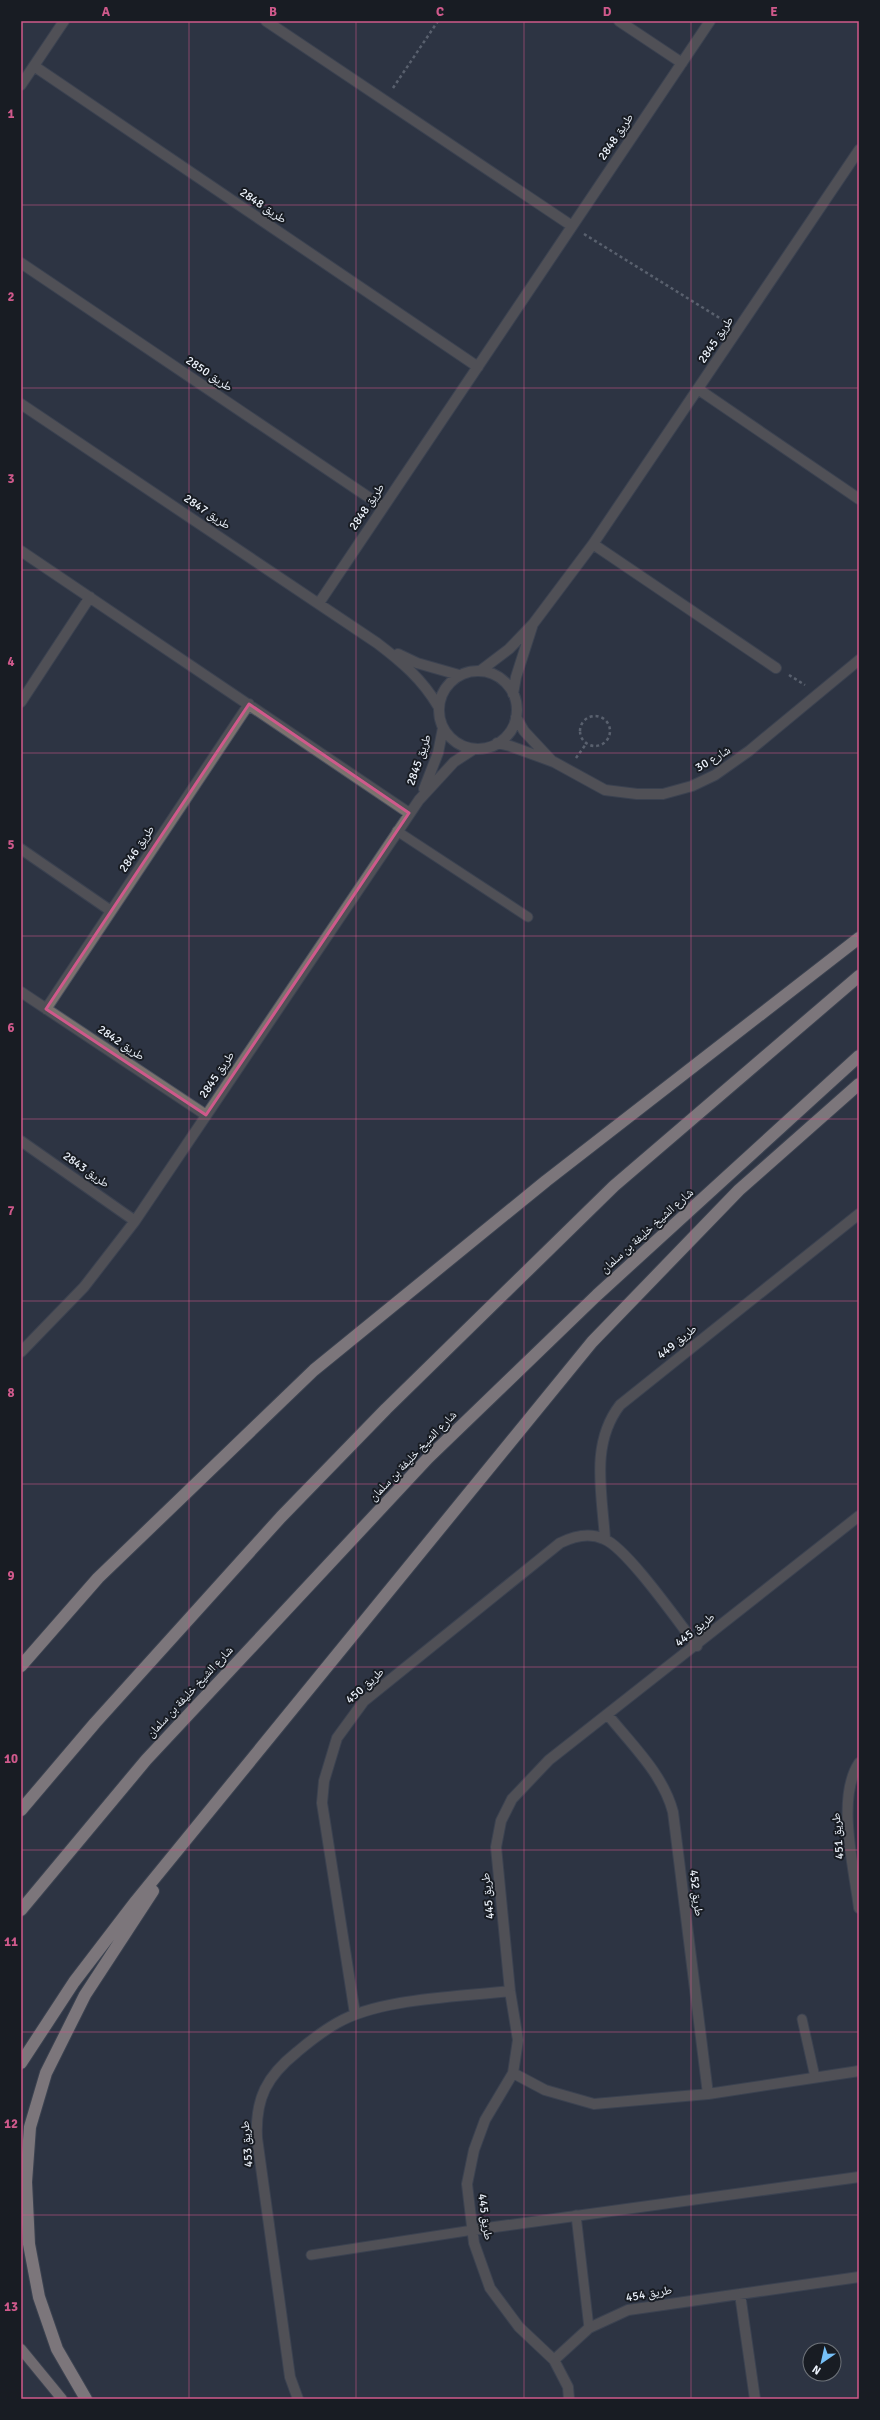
<svg xmlns="http://www.w3.org/2000/svg" width="880" height="2420" viewBox="0 0 880 2420" font-family="Signika,'Noto Naskh Arabic',sans-serif">
	<style>
		.lines { fill: none; stroke-linecap: round; stroke-linejoin: round }
		.service-casing { stroke: #4c5260; stroke-width: 11 }
		.minor-casing { stroke: #4c5260; stroke-width: 12 }
		.primary-casing { stroke: #4c5260; stroke-width: 12 }
		.motorway-casing { stroke: #4c5260; stroke-width: 14 }
		.path { stroke: #8f96a2; stroke-width: 2.5; stroke-dasharray: 3 3; stroke-linecap: butt }
		.service { stroke: #7b726e; stroke-width: 9 }
		.minor { stroke: #7b726e; stroke-width: 10 }
		.primary { stroke: #c1aea7; stroke-width: 10 }
		.motorway { stroke: #dcc6be; stroke-width: 12 }
		.marked { fill: none; stroke: #cf598b; stroke-width: 3; stroke-linejoin: round }
		.grid { fill: none; stroke: #cf598b; stroke-width: 1; stroke-opacity: 0.55 }
		.labels { text-anchor: middle; dominant-baseline: central; stroke-width: 4; stroke-linejoin: round; paint-order: stroke }
		.street-label { font-size: 12px; fill: #ecf2fb; stroke: #181c23 }
		.neatline { fill: none; stroke: #cf598b; stroke-width: 1.5 }
		.grid-label { font-size: 13px; text-anchor: middle; font-weight: bold; fill: #cf598b }
	</style>
	<rect width="100%" height="100%" fill="#2d3443"/>
	<g class="lines">
		<!-- service casing -->
		<g class="service-casing">
			<path id="service" d="M397 831 528 917
				M802 2019 815 2077
				M576 2215 589 2328
				M311 2255 473 2230"/>
		</g>
		<!-- minor casing -->
		<g class="minor-casing">
			<path id="minor" d="M266 21 572 226
				M619 21 682 63
				M34 66 478 367
				M21 85 64 21
				M21 263 383 507
				M698 389 859 499
				M21 404 377 643C402 662 422 679 438 706
				M593 544 776 668
				M21 551 409 813
				M319 603 710 21
				M398 654 417 663 459 675
				M480 671 509 649 533 624 593 544 859 150
				M439 710a39 39 0 1 1 78 0a39 39 0 1 1-78 0Z
				M513 694 516 677 532 627
				M21 702 90 597
				M516 717 524 731 552 761
				M497 743 510 746 554 762 605 790 637 794H663L692 786 715 775 749 751 859 660
				M424 789 438 753 443 728
				M21 849 111 911
				M21 992 206 1115
				M46 1009 249 704
				M21 1141 135 1221
				M21 1352 84 1287 135 1221 419 800 454 762 474 749
				M605 1539C602 1492 590 1444 620 1405L859 1214
				M608 1715C632 1745 663 1774 673 1812L708 2094
				M859 1763C836 1798 854 1867 859 1908
				M355 2014 322 1803 324 1781 337 1738 364 1701 560 1543C574 1536 589 1532 604 1539 627 1548 679 1623 697 1646
				M513 2073 545 2090 594 2104 708 2094 859 2071
				M473 2230 859 2177
				M740 2294 755 2399
				M554 2360 589 2328 628 2310 859 2277
				M298 2399 290 2377 257 2138C255 2098 267 2076 297 2052 310 2041 323 2031 337 2023 380 1998 460 1997 510 1991
				M569 2399 568 2387 554 2360 519 2327 490 2288 474 2243 467 2184 474 2150 485 2120 513 2073 518 2040 510 1991 496 1847 501 1821 512 1799 549 1760 859 1516"/>
		</g>
		<!-- primary casing -->
		<g class="primary-casing">
			<path id="primary" d="M21 2349 62 2399"/>
		</g>
		<!-- motorway casing -->
		<g class="motorway-casing">
			<path id="motorway" d="M21 1666 98 1578 314 1370 546 1181 859 938
				M21 1810 95 1723 281 1517 386 1409 614 1186 859 976
				M21 1910 146 1760 428 1458 597 1295 859 1056
				M21 2063 74 1982 136 1901 592 1342 739 1190 859 1084
				M86 2399 57 2349 39 2297 29 2244 26 2182 30 2127 46 2073 85 1995 153 1891"/>
		</g>
		<!-- path -->
		<path class="path" d="M393 88 438 21
			M584 234 726 322
			M789 675 805 685
			M580 731a15 15 0 1 1 30 0a15 15 0 1 1-30 0Z
			M576 758 586 744"/>
		<!-- service -->
		<use href="#service" class="service"/>
		<!-- minor -->
		<use href="#minor" class="minor"/>
		<!-- primary -->
		<use href="#primary" class="primary"/>
		<!-- motorway -->
		<use href="#motorway" class="motorway"/>
	</g>
	<!-- marked area -->
	<path d="M0 0H880V2420H0ZM249 704 409 813 206 1115 46 1009Z" fill="#2d3443" fill-opacity=".55" fill-rule="evenodd"/>
	<path class="marked" d="M249 704 409 813 206 1115 46 1009Z"/>
	<!-- grid -->
	<path class="grid" d="M189 21V2399M356 21V2399M524 21V2399M691 21V2399M21 205H859M21 388H859M21 570H859M21 753H859M21 936H859M21 1119H859M21 1301H859M21 1484H859M21 1667H859M21 1850H859M21 2032H859M21 2215H859"/>
	<g class="labels">
		<!-- street labels -->
		<g class="street-label">
			<text transform="translate(616 137) rotate(-56)">طريق 2848</text>
			<text transform="translate(263 206) rotate(34)">طريق 2848</text>
			<text transform="translate(716 340) rotate(-56)">طريق 2845</text>
			<text transform="translate(209 374) rotate(34)">طريق 2850</text>
			<text transform="translate(367 507) rotate(-56)">طريق 2848</text>
			<text transform="translate(207 512) rotate(34)">طريق 2847</text>
			<text transform="translate(713 759) rotate(-31)">شارع 30</text>
			<text transform="translate(419 760) rotate(-71)">طريق 2845</text>
			<text transform="translate(137 849) rotate(-56)">طريق 2846</text>
			<text transform="translate(121 1043) rotate(34)">طريق 2842</text>
			<text transform="translate(217 1075) rotate(-56)">طريق 2845</text>
			<text transform="translate(86 1170) rotate(35)">طريق 2843</text>
			<text transform="translate(647 1231) rotate(-42)">شارع الشيخ خليفة بن سلمان</text>
			<text transform="translate(677 1342) rotate(-39)">طريق 449</text>
			<text transform="translate(413 1456) rotate(-46)">شارع الشيخ خليفة بن سلمان</text>
			<text transform="translate(695 1630) rotate(-38)">طريق 445</text>
			<text transform="translate(365 1686) rotate(-42)">طريق 450</text>
			<text transform="translate(190 1692) rotate(-47)">شارع الشيخ خليفة بن سلمان</text>
			<text transform="translate(838 1836) rotate(-95)">طريق 451</text>
			<text transform="translate(696 1893) rotate(83)">طريق 452</text>
			<text transform="translate(488 1896) rotate(-96)">طريق 445</text>
			<text transform="translate(247 2144) rotate(-95)">طريق 453</text>
			<text transform="translate(485 2217) rotate(82)">طريق 445</text>
			<text transform="translate(649 2294) rotate(-10)">طريق 454</text>
		</g>
	</g>
	<!-- border -->
	<rect width="880" height="2420" fill="none" stroke="#181c23" stroke-width="44"/>
	<!-- north arrow -->
	<g transform="translate(822 2362) rotate(214)"><circle r="19" fill="#181c23" stroke="#6d7279"/>
	<path d="M0-3L7 15L0 10L-7 15Z" fill="#76c0f7"/>
	<text y="-6" font-size="11" font-weight="bold" text-anchor="middle" fill="#ecf2fb">N</text>
	</g>
	<rect x="22" y="22" width="836" height="2376" class="neatline"/>
	<g class="grid-label">
		<text x="106" y="16">A</text>
		<text x="273" y="16">B</text>
		<text x="440" y="16">C</text>
		<text x="607" y="16">D</text>
		<text x="774" y="16">E</text>
		<text x="11" y="118">1</text>
		<text x="11" y="301">2</text>
		<text x="11" y="483">3</text>
		<text x="11" y="666">4</text>
		<text x="11" y="849">5</text>
		<text x="11" y="1032">6</text>
		<text x="11" y="1215">7</text>
		<text x="11" y="1397">8</text>
		<text x="11" y="1580">9</text>
		<text x="11" y="1763">10</text>
		<text x="11" y="1946">11</text>
		<text x="11" y="2128">12</text>
		<text x="11" y="2311">13</text>
	</g>
</svg>
